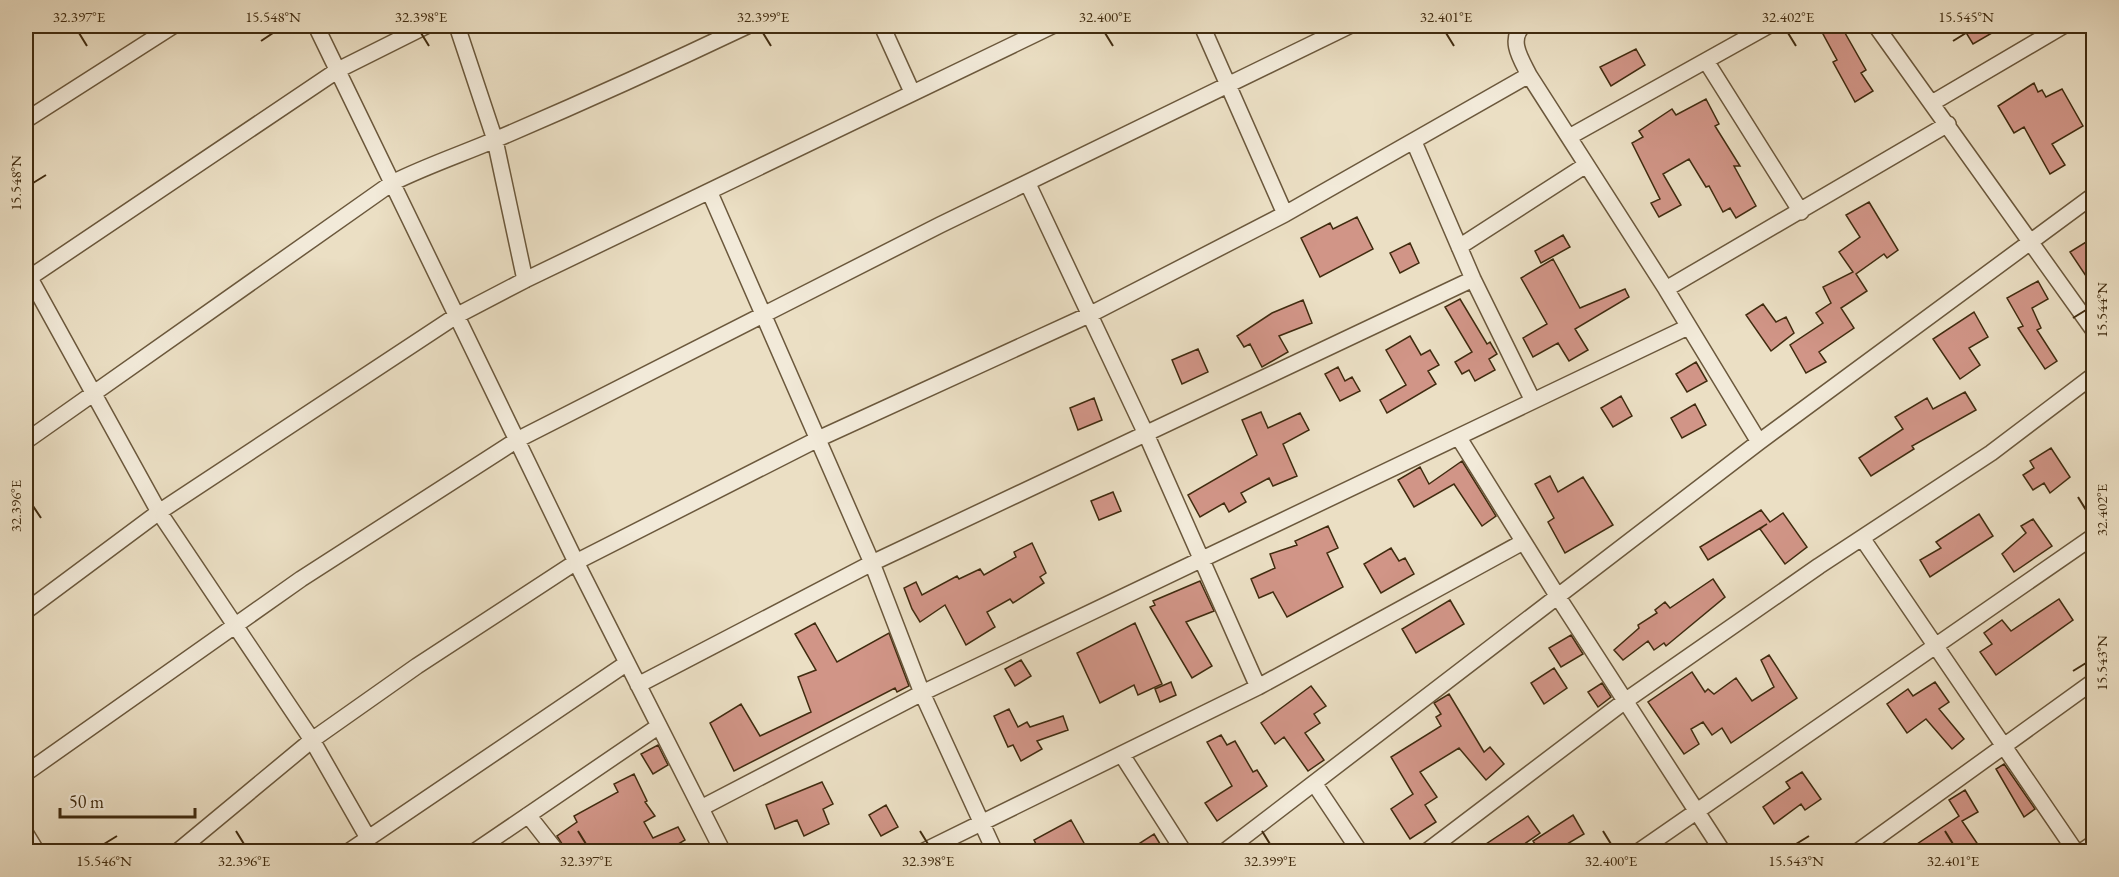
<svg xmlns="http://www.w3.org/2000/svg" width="2119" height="877" viewBox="0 0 2119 877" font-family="'EB Garamond',serif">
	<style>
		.building { fill: #d19587; stroke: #402b0f; stroke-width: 1.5 }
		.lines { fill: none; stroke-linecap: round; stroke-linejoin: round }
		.minor-casing { stroke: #6b583c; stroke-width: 18 }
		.minor { stroke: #f2ead9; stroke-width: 15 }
		.ticks { fill: none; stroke: #402b0f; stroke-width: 2 }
		.neatline { fill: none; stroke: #402b0f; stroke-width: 2 }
		.ticks-label { font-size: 15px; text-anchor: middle; fill: #402b0f }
	</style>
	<rect width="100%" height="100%" fill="#ebdfc4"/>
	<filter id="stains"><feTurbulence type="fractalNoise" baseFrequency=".00333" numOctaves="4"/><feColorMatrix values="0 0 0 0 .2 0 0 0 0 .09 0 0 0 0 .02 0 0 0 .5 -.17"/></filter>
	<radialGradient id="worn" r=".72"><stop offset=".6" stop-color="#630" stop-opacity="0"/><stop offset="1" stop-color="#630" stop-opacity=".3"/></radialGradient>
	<!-- building -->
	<path class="building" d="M1837 26H1841L1866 70 1861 73 1873 91 1855 102 1833 62 1837 60 1823 34Z
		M1962 26H2004L1973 44Z
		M1636 49 1645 65 1611 86 1600 67Z
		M2034 83 2038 92 2042 90 2046 97 2062 89 2083 126 2052 144 2065 165 2050 174 2024 127 2014 133 1998 106Z
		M1706 99 1719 124 1715 126 1740 166H1734L1756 206 1736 218 1730 208 1723 212 1709 186 1706 187 1689 159 1663 174 1681 205 1659 217 1651 203 1660 199 1632 143 1643 137 1639 131 1672 109 1676 115Z
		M1869 202 1898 250 1887 258 1884 254 1856 274 1867 291 1841 308 1854 328 1819 352 1826 362 1806 373 1790 345 1823 323 1816 313 1831 303 1823 287 1853 272 1839 252 1860 237 1846 215Z
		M1357 217 1373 249 1320 277 1301 238 1330 223 1333 229Z
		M1563 235 1570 247 1541 263 1535 251Z
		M2094 237V288L2070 252Z
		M1410 243 1419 263 1400 273 1390 253Z
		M1553 259 1580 308 1625 289 1629 297 1575 329 1588 350 1569 361 1558 343 1533 357 1523 338 1547 324 1521 278Z
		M2038 281 2048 299 2032 308 2041 328 2037 330 2057 361 2045 369 2018 328 2023 326 2007 298Z
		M1460 299 1487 344 1490 342 1497 354 1489 359 1495 370 1475 381 1469 370 1462 374 1455 362 1472 352 1445 307Z
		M1303 300 1312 323 1279 336 1288 352 1262 367 1250 344 1244 347 1237 336 1272 313Z
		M1763 304 1776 322 1786 317 1794 333 1771 351 1746 315Z
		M1974 312 1988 337 1969 348 1980 365 1960 379 1933 339Z
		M1410 336 1421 355 1430 350 1439 365 1428 371 1436 384 1387 413 1380 400 1406 385 1386 350Z
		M1198 349 1208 372 1182 384 1172 360Z
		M1696 362 1707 381 1687 392 1676 374Z
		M1338 367 1345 381 1352 377 1360 391 1340 401 1325 374Z
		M1965 392 1976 410 1912 446 1914 449 1871 476 1859 458 1903 429 1895 417 1927 398 1933 409Z
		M1621 396 1632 416 1613 427 1601 408Z
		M1094 398 1102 420 1078 430 1070 408Z
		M1695 404 1706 425 1682 438 1671 418Z
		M1261 412 1268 428 1300 413 1309 430 1283 444 1297 476 1273 486 1269 478 1241 493 1246 502 1229 512 1224 503 1200 517 1188 495 1257 455 1242 420Z
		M2051 448 2070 477 2050 493 2044 483 2033 490 2023 475 2034 468 2030 461Z
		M1462 461 1496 516 1482 526 1454 484 1414 507 1398 480 1420 467 1429 484Z
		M1550 476 1558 492 1583 477 1613 525 1565 553 1548 522 1554 518 1535 484Z
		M1113 492 1121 511 1099 520 1091 501Z
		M1761 510 1770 522 1783 513 1807 547 1785 564 1760 529 1767 524 1708 560 1700 547Z
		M1979 514 1993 536 1930 577 1920 560 1941 548 1936 542Z
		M2033 519 2052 546 2014 572 2002 554 2026 533 2021 526Z
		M1328 526 1338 548 1327 553 1343 587 1287 617 1273 592 1259 598 1251 579 1275 568 1270 554 1297 545 1295 541Z
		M1032 543 1046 573 1040 577 1044 583 1013 603 1010 599 987 612 995 627 966 645 945 605 920 622 912 609 904 588 916 582 922 595 957 576 959 579 980 569 984 575 1016 557 1014 552Z
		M1391 548 1399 561 1405 558 1414 574 1381 593 1364 564Z
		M1713 579 1725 597 1666 646 1664 643 1654 650 1648 641 1623 660 1614 650 1639 628 1638 625 1657 613 1655 610 1665 602 1670 608Z
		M1200 581 1214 611 1186 622 1212 666 1192 678 1150 607 1155 605 1153 601Z
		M2059 599 2073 620 1996 675 1980 652 1992 644 1984 633 2002 620 2011 631Z
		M1450 600 1464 624 1416 653 1402 629Z
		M815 623 837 662 889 633 909 686 897 692 895 688 734 771 710 723 741 704 760 736 811 712 798 677 816 670 795 634Z
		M1135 623 1162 684 1138 695 1134 685 1100 703 1077 653Z
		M1571 635 1583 654 1561 667 1549 648Z
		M1769 655 1797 698 1731 743 1722 728 1712 735 1703 722 1691 729 1699 744 1684 754 1648 702 1692 672 1705 692 1708 689 1714 694 1736 678 1752 701 1774 687 1761 660Z
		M1021 660 1031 676 1015 686 1005 669Z
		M1554 668 1567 688 1544 704 1531 683Z
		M1171 682 1176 695 1160 702 1155 689Z
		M1935 682 1949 702 1939 709 1964 739 1952 749 1926 719 1907 733 1887 704 1908 689 1913 696Z
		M1602 683 1611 697 1598 707 1588 692Z
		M1311 686 1326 706 1314 714 1320 723 1305 733 1324 760 1308 771 1284 737 1275 744 1261 723Z
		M1449 694 1484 752 1490 747 1504 764 1486 780 1459 748 1420 772 1437 797 1425 805 1436 822 1410 839 1391 809 1413 794 1391 757 1441 726 1436 717 1441 714 1434 703Z
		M1009 709 1018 727 1027 722 1030 727 1063 716 1068 730 1037 741 1042 749 1021 761 1013 745 1008 747 994 716Z
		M1221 735 1227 745 1235 741 1253 772 1257 770 1267 786 1217 821 1205 803 1232 786 1207 742Z
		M658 745 668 765 653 774 641 754Z
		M2004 764 2035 809 2024 817 1996 769Z
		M1802 772 1821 799 1805 810 1801 804 1774 824 1763 807 1790 788 1786 782Z
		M634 774 647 801 645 802 655 816 644 822 653 838 678 827 685 840 665 852H567L557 836 577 822 574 816 618 792 614 784Z
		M822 782 833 804 823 809 829 824 804 836 797 820 775 829 766 805Z
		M1965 790 1978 812 1962 821 1983 852H1905L1959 816 1949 800Z
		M886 805 898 827 881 836 869 815Z
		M1573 815 1584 834 1562 847 1566 852H1540L1533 841Z
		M1528 816 1540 833 1513 852H1474Z
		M1071 820 1089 852H1040L1034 840Z
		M1154 834 1165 852H1126Z"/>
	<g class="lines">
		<!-- minor casing -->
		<g class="minor-casing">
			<path id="minor" d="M316 26 576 562 723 852
				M457 26 495 140 525 280
				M882 26 912 92
				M1202 26 1285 214
				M1523 26C1508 40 1521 59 1529 75L1666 289 1759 442
				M1876 26 2094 331
				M1706 61 1801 212
				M1932 103 2063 26
				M26 120 173 26
				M1569 137 1768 26
				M1414 142 1473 279 1533 401
				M1028 184 1146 434 1258 687
				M710 193 872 563 922 693 995 852
				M1459 247 1586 165
				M26 271 159 512 312 740 368 838
				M26 280 338 70 426 26
				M1666 289 1948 124
				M1459 438 1558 597 1723 852
				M26 441 392 183C426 166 462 154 497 139 581 103 665 65 747 26
				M1862 538 2076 852
				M26 611 159 512 456 316 525 280 1052 26
				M638 685 872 563 1473 279
				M1122 755 1184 852
				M26 773 301 579 517 440 940 225 1349 26
				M1314 783 1360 852
				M701 808 922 693 1688 327
				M528 815 557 852
				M26 834 37 852
				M177 852 312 740 417 666 576 562 818 439 1091 314 1285 214 1529 75
				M348 852 627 663
				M474 852 659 726
				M922 852 1258 687 1523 542
				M1224 852 1759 442 2094 195
				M1426 852 1625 701 1819 566 1991 453 2094 375
				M1638 852 2094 536
				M1857 852 2094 681
				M2081 852 2094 843"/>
		</g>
		<!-- minor -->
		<use href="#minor" class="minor"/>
	</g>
	<!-- ticks -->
	<path class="ticks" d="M79 33 87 46M421 33 429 46M763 33 771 46M1105 33 1113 46M1446 33 1454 46M1788 33 1796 46M261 41 273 33M1953 41 1966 33M33 183 46 175M2073 318 2086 310M2078 497 2086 510M33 506 41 518M2073 671 2086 663M236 831 244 844M578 831 586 844M920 831 928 844M1262 831 1270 844M1603 831 1611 844M1945 831 1953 844M104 844 117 836M1796 844 1809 836"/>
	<!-- margin -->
	<rect width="2119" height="877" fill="none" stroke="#ebdfc4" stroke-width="66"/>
	<!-- scale -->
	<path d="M60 808v9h135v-9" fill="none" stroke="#402b0f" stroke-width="3"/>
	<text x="69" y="808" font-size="18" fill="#402b0f" stroke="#f2ead9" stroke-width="4.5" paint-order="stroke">50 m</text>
	<rect x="33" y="33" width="2053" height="811" class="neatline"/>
	<g class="ticks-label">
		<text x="79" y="22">32.397°E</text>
		<text x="273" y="22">15.548°N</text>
		<text x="421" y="22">32.398°E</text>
		<text x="763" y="22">32.399°E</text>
		<text x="1105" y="22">32.400°E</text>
		<text x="1446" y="22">32.401°E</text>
		<text x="1788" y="22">32.402°E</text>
		<text x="1966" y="22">15.545°N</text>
		<text transform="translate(16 183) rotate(-90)" y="5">15.548°N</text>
		<text transform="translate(2102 310) rotate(-90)" y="5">15.544°N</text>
		<text transform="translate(16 506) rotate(-90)" y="5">32.396°E</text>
		<text transform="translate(2102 510) rotate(-90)" y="5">32.402°E</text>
		<text transform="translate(2102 663) rotate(-90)" y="5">15.543°N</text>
		<text x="104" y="866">15.546°N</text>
		<text x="244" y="866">32.396°E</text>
		<text x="586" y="866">32.397°E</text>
		<text x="928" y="866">32.398°E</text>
		<text x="1270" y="866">32.399°E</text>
		<text x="1611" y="866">32.400°E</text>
		<text x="1796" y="866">15.543°N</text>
		<text x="1953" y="866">32.401°E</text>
	</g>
	<rect width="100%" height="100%" filter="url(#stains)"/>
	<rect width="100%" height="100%" fill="url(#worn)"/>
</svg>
